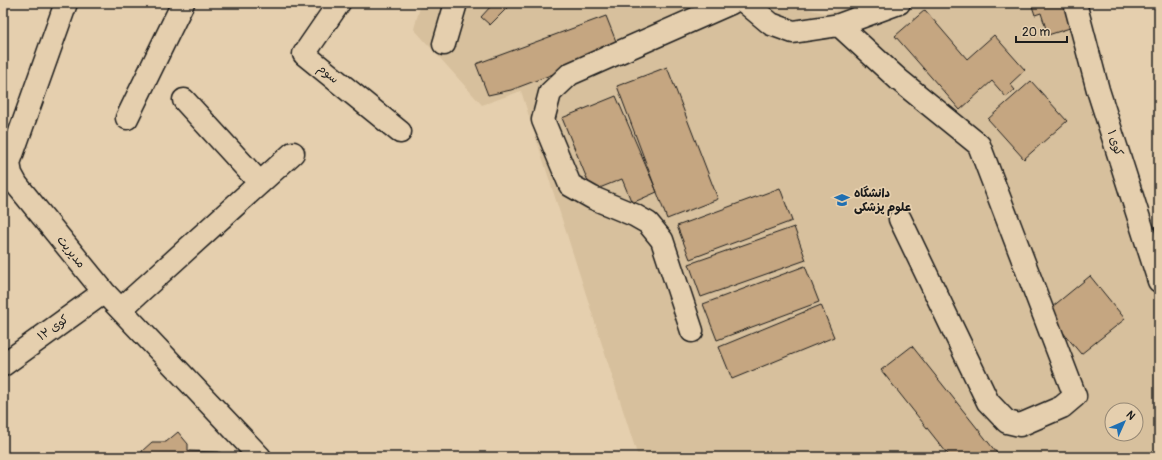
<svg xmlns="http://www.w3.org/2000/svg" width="1162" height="460" viewBox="0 0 1162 460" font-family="Pangolin,'Playpen Sans Arabic',sans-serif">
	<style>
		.built { fill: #d7c09d; fill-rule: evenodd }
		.building { fill: #c5a681; stroke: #1c1c1c }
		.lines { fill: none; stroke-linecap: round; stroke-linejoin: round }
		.minor-casing { stroke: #1c1c1c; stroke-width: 25 }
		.minor { stroke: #e5cfae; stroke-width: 22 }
		.labels { text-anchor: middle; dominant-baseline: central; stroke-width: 3.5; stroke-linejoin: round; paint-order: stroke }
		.street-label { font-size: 12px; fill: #1c1c1c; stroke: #e5cfae }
		.poi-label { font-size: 12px; font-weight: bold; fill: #1c1c1c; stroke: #e5cfae; text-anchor: start }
	</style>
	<rect width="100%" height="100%" fill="#e5cfae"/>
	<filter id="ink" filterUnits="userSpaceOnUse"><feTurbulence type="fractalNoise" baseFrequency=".025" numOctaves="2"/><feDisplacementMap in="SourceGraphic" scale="8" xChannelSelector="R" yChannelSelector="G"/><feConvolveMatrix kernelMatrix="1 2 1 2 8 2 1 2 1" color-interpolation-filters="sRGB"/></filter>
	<g filter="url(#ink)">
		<!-- built -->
		<path class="built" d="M421 3H779L825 13 864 3H1067L1159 294V457H638L521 91 482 105 414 29ZM1112 410H1136V434H1112Z"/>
		<!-- building -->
		<path class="building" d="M487 3H512L490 25 481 17 491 6Z
			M1031 3H1065L1073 27 1048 35 1041 13 1035 15Z
			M925 10 967 59 994 35 1025 70 1010 84 1015 90 1006 97 992 81 960 110 895 36Z
			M606 16 619 49 511 90 488 95 476 64Z
			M667 67 718 199 667 219 617 86Z
			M1031 81 1067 121 1024 159 988 119Z
			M616 96 657 192 632 203 622 179 592 191 562 118Z
			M780 188 792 221 690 259 677 226Z
			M794 227 806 260 701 297 689 264Z
			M805 266 819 302 717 340 703 304Z
			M1090 276 1125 319 1081 354 1046 312Z
			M821 305 834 337 732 379 719 347Z
			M912 346 1000 457H950L881 370Z
			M178 432 188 444V451L219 452 226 457H142V451L152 442H166Z"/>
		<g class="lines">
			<!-- minor casing -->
			<g class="minor-casing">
				<path id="minor" d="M66 3 9 163 11 174 17 185 104 292 260 457
					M339 3 304 54 400 132
					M746 3 771 24 793 32 839 25 899 3
					M1075 3 1098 90 1159 281
					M839 25 899 80 979 145 1075 396 1062 407 1020 425 1007 422 988 402 900 219
					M444 44 456 3
					M184 100 260 183
					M127 118 183 3
					M121 309 293 153
					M692 331 662 240 648 223 634 215 593 198 570 185 543 120 550 93 570 74 731 3
					M3 365 104 292"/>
			</g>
			<!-- minor -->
			<use href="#minor" class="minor"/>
		</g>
	</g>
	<!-- icons -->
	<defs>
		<g id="university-bare" transform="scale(1.2)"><path d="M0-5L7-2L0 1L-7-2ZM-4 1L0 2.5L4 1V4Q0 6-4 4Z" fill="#1f6fb2" stroke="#e5cfae" stroke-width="2.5" paint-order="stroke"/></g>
	</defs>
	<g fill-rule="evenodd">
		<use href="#university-bare" x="842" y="200"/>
	</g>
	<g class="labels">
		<!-- street labels -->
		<g class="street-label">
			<text transform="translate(328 74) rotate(39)">سوم</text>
			<text transform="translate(1115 143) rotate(72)">کوی ۱</text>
			<text transform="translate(71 252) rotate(51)">مدیریت</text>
			<text transform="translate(53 328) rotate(-36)">کوی ۱۲</text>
		</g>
		<!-- poi labels -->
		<g class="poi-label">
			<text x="854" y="193">دانشگاه<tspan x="854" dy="14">علوم پزشکی</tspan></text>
		</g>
	</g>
	<!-- margin -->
	<rect width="1162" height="460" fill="none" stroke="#e5cfae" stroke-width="16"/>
	<rect x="8" y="8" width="1146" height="444" fill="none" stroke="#1c1c1c" stroke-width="1.5" filter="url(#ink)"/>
	<!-- north arrow -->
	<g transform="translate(1124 422) rotate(45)"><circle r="19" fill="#e5cfae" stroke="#958774"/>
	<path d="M0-3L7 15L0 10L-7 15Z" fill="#1f6fb2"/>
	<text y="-6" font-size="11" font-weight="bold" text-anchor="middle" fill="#1c1c1c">N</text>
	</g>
	<!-- scale -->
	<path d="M1016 36v6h51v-6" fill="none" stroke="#1c1c1c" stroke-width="2"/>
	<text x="1022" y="36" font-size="12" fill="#1c1c1c" stroke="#e5cfae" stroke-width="3" paint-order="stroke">20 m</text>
</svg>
